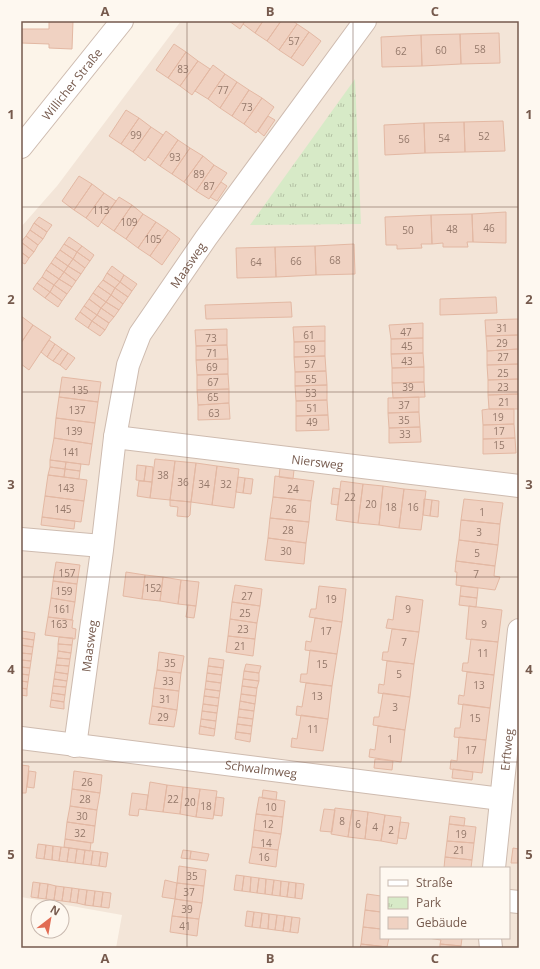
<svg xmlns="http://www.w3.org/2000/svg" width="540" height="969" viewBox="0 0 540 969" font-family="'Open Sans',sans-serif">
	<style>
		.residential { fill: #f3e5d8; fill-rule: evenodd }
		.park { fill: url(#park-tufts) }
		.building { fill: #f0d2c2; stroke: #e3b8a3 }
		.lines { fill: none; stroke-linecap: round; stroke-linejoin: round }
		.minor-casing { stroke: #cebbaf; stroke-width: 24 }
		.minor { stroke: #fff; stroke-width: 22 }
		.grid { fill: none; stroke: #765a4d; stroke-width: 1; stroke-opacity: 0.55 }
		.labels { text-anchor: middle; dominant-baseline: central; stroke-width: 4; stroke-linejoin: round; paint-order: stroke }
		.number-label { font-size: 10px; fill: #94786a }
		.street-label { font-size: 12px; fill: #765a4d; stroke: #fef8f0 }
		.neatline { fill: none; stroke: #765a4d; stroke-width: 1.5 }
		.grid-label { font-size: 13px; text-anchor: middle; font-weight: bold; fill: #765a4d }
	</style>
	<defs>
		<pattern id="park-tufts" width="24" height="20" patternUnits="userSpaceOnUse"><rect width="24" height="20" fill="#d7eac7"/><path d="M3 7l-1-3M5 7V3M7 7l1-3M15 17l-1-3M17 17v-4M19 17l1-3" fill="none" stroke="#b3c1a4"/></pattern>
	</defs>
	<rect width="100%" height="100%" fill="#fcf4e9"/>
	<!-- residential -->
	<path class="residential" d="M181 21H519V948H116L122 915 21 897V227L57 186ZM381 868H509V938H381Z"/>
	<!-- park -->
	<path class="park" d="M355 79 361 224 250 225Z"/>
	<!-- building -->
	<path class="building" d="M49 21H73L72 49 49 48V44L21 43V29H49Z
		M229 21H245L240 29Z
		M245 21H263L255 33 243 24Z
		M263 21H281L267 41 255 33Z
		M281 21H293L297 24 279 50 267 41Z
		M297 24 309 32 291 58 279 50Z
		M309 32 321 41 303 66 291 58Z
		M499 33 500 63 461 64 460 34Z
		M460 34 461 64 422 66 421 35Z
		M421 35 422 66 382 67 381 37Z
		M174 44 186 52 168 78 156 70Z
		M186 52 198 61 180 86 168 78Z
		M198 61 210 69 192 95 180 86Z
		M213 65 225 74 208 99 195 91Z
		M225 74 237 82 220 108 208 99Z
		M237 82 249 90 232 116 220 108Z
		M249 90 262 98 244 124 232 116Z
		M262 98 274 107 256 133 244 124Z
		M126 110 139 118 121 144 109 136Z
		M268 116 275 120 264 136 258 131Z
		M139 118 151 127 133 152 121 144Z
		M503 121 505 151 465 152 464 122Z
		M464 122 465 152 425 153 424 123Z
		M424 123 425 153 385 155 384 125Z
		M151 127 163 135 145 161 133 152Z
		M166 131 178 140 160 166 148 157Z
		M178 140 190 148 172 174 160 166Z
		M190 148 203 156 184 182 172 174Z
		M203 156 214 165 196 191 184 182Z
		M214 165 227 173 209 199 196 191Z
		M79 176 92 184 74 210 62 201Z
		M221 182 227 186 217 201 210 197Z
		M92 184 104 193 86 218 74 210Z
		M104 193 116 201 98 227 86 218Z
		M119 197 132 205 114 231 101 222Z
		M132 205 143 214 126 239 114 231Z
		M506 212V243L473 242 472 214Z
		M143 214 156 222 138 248 126 239Z
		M472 214 473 242H467L468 247H443V243L432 244 431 215Z
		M431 215 432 244H421L422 248 397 249V245H386L385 217Z
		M39 217 52 225 47 232 34 223Z
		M156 222 168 230 150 256 138 248Z
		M34 223 47 232 43 239 30 230Z
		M30 230 43 239 38 245 26 236Z
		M168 230 180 239 162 265 150 256Z
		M26 236 38 245 34 252 21 242Z
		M69 237 82 246 77 252 64 244Z
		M21 242 34 252 29 258 21 252Z
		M64 244 77 252 73 259 60 250Z
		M354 244 355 274 316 275 315 246Z
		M82 246 94 255 90 261 77 252Z
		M315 246 316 275 276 277 275 247Z
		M275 247 276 277 237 278 236 248Z
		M60 250 73 259 68 266 55 257Z
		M21 252 29 258 25 264 21 262Z
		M77 252 90 261 85 268 73 259Z
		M55 257 68 266 64 272 51 263Z
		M73 259 85 268 81 274 68 266Z
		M51 263 64 272 59 279 46 270Z
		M68 266 81 274 76 281 64 272Z
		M112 266 124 275 120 282 107 273Z
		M46 270 59 279 54 285 42 277Z
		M64 272 76 281 72 287 59 279Z
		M107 273 120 282 115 288 103 280Z
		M124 275 137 284 132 291 120 282Z
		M42 277 54 285 50 292 37 283Z
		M59 279 72 287 67 294 54 285Z
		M103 280 115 288 111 295 98 286Z
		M120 282 132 291 128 297 115 288Z
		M37 283 50 292 45 298 33 289Z
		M54 285 67 294 62 301 50 292Z
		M98 286 111 295 106 302 93 293Z
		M115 288 128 297 123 304 111 295Z
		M50 292 62 301 58 307 45 298Z
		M93 293 106 302 101 308 89 299Z
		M111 295 123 304 119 310 106 302Z
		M496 297 497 313 440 315V299Z
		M89 299 101 308 97 315 84 306Z
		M106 302 119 310 114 317 101 308Z
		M291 302 292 317 206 319 205 305Z
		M84 306 97 315 92 321 80 312Z
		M101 308 114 317 109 323 97 315Z
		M80 312 92 321 88 328 75 319Z
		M97 315 109 323 105 330 92 321Z
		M21 316 33 325 21 343Z
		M518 319V335L486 336 485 320Z
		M92 321 105 330 100 336 88 328Z
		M423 323V338L391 339 389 325Z
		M33 325 51 337 29 370 21 364V343Z
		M325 326V341L294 342 293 327Z
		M227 329V345L196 346 195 330Z
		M518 335V349L487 351 486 336Z
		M423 338V353L391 354V339Z
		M49 340 55 344 47 357 41 352Z
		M325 341V356L294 357V342Z
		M55 344 62 349 53 361 47 357Z
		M227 345 228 359 196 360V346Z
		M62 349 68 353 60 365 53 361Z
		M518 349 519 364 487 365V351Z
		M68 353 75 358 66 370 60 365Z
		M423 353 424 367 392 368 391 354Z
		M325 356 326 371 295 372 294 357Z
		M228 359V374L197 375 196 360Z
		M519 364V379L488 380 487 365Z
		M424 367V382L392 383V368Z
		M326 371 327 385 295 386V372Z
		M228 374 229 389 197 390V375Z
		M62 377 101 382 98 402 59 397Z
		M519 379V394L488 395V380Z
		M424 382 425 397 393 398 392 383Z
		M327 385V400L296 401 295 386Z
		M229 389V403L198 405 197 390Z
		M519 394V409H489L488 395Z
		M59 397 98 402 95 423 56 418Z
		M419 397V412L388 413V398Z
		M327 400 328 415 296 416V401Z
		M229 403 230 419 198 420V405Z
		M489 409H514V424L483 425 482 410Z
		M419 412 420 427 389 428 388 413Z
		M328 415 329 430 296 431V416Z
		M56 418 95 423 92 444 54 438Z
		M514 424 515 438 483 439V425Z
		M420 427 421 442 389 443V428Z
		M54 438 92 444 89 465 50 460Z
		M515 438 516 453 483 454V439Z
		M155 459 175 461 170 500 150 498Z
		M50 460 66 462 65 469 50 467Z
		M175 461 196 463 191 502 170 500Z
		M66 462 81 464 80 471 65 469Z
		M196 463 217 466 212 505 191 502Z
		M137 465 146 466 144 481 136 480Z
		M146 466 153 467 152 482 144 481Z
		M217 466 239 469 234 508 212 505Z
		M50 467 65 469 64 477 48 475Z
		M280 468 294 470 293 479 279 477Z
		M65 469 80 471 79 479 64 477Z
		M48 475 87 480 84 501 45 496Z
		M275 476 314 481 311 501 273 497Z
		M238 477 245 478 243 493 236 492Z
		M245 478 253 479 251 494 243 493Z
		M139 481 152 482 150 498 137 496Z
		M341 481 363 484 358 523 336 520Z
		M363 484 383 486 379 525 358 523Z
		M383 486 404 489 399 528 379 525Z
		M333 488 340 489 338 505 331 504Z
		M404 489 426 491 421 530 399 528Z
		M45 496 84 501 81 522 42 517Z
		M273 497 311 501 309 522 270 518Z
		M424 499 432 500 430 516 423 515Z
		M464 499 503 503 500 524 461 520Z
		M170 500 191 502 190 515 188 517 177 516 178 507 170 506Z
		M432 500 439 501 438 517 430 516Z
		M42 517 75 521 74 529 41 525Z
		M270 518 309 522 306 543 268 538Z
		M461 520 500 524 498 545 459 540Z
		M268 538 306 543 304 564 265 560Z
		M459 540 498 545 495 566 456 561Z
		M456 561 495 566 494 576 500 577 495 590 456 585 457 572H455Z
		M56 562 80 565 77 584 53 581Z
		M126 572 145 575 142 599 123 596Z
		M145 575 163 577 160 601 142 599Z
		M163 577 181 580 178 604 160 601Z
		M181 580 199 582 196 606 178 604Z
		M53 581 77 584 75 602 51 598Z
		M235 585 262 589 260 606 232 602Z
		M319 586 346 589 342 622 309 617 311 609H316Z
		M461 586 478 588 477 598 460 596Z
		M396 596 423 600 419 632 386 628 388 619 393 620Z
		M460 596 477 598 476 607 459 605Z
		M51 598 75 602 72 620 48 617Z
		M232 602 260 606 257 623 230 619Z
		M188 605 196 606 194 618 186 617Z
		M469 606 502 610 498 642 466 639Z
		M48 617 73 620 72 628 76 629 75 639 45 635Z
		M315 618 342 622 337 654 305 650 306 641 311 642Z
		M230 619 257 623 255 639 228 636Z
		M392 629 419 632 414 664 382 660 383 652H388Z
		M21 631 35 633 34 640 21 638Z
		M228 636 255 639 253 656 226 652Z
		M59 637 73 638 72 645 58 644Z
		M21 638 34 640 33 647 21 645Z
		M471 639 498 642 494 675 462 671 463 663H468Z
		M58 644 72 645 71 653 58 651Z
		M21 645 33 647 32 654 21 653Z
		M310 650 337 654 332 686 300 682 301 674H307Z
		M58 651 71 653 70 659 57 658Z
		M159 652 184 656 181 673 157 670Z
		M21 653 32 654 31 661 21 660Z
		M57 658 70 659 69 666 56 665Z
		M209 658 224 660 223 668 208 666Z
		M21 660 31 661 30 668 21 667Z
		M387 661 414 664 410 697 378 693 379 684 384 685Z
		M246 664 261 666 259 673 244 671Z
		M56 665 69 666 68 674 55 672Z
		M208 666 223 668 222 675 207 673Z
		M21 667 30 668 29 675 21 674Z
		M157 670 181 673 179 691 154 688Z
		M244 671 259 673V681L243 679Z
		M55 672 68 674 67 681 54 679Z
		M467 672 494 675 490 708 458 704 459 695 464 696Z
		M207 673 222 675 221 683 206 681Z
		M21 674 29 675 28 682 21 681Z
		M54 679 67 681 66 687 53 686Z
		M243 679 259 681 257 688 242 686Z
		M21 681 28 682 27 689 21 688Z
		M206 681 221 683 220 691 205 689Z
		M306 683 332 686 328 719 296 715 297 706 302 707Z
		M53 686 66 687 65 695 52 693Z
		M242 686 257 688 256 696 241 694Z
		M21 688 27 689V696L21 695Z
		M154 688 179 691 177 710 152 706Z
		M205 689 220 691 219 698 204 696Z
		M52 693 65 695 64 702 51 700Z
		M383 693 410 697 405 730 373 725 374 717H379Z
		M241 694 256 696 255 704 240 701Z
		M204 696 219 698 218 706 203 704Z
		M51 700 64 702V709L50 707Z
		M240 701 255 704 254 711 239 709Z
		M203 704 218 706 217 713 202 711Z
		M463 704 490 708 486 740 454 737 455 728H460Z
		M152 706 177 710 174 727 149 724Z
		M239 709 254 711 253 719 238 717Z
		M202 711 217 713 216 721 201 719Z
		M301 715 328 719 323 751 291 747 292 738 297 739Z
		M238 717 253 719 252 726 237 724Z
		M201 719 216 721 215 729 200 726Z
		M237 724 252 726 251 734 236 732Z
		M200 726 215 729 214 736 199 734Z
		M378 726 405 730 401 762 369 757 370 749 375 750Z
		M236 732 251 734 250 742 235 739Z
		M459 737 486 740 482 773 450 769 451 760 457 761Z
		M375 759 393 761 392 770 374 768Z
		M21 765 29 766 26 793H21Z
		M453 769 473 772 472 780 452 778Z
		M29 771 36 772 34 788 27 787Z
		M74 771 102 775 100 793 72 789Z
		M150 782 167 785 163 812 146 810Z
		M167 785 183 787 180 814 163 812Z
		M183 787 200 789 196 817 180 814Z
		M72 789 100 793 97 810 70 806Z
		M200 789 217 791 213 819 196 817Z
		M263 790 277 792 276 800 262 798Z
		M132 793 148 795 146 810 139 809 138 816 129 815Z
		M216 797 224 798 222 816 214 815Z
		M259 797 285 801 283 817 256 814Z
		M70 806 97 810 95 826 67 822Z
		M335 808 352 810 348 837 331 834Z
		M324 809 335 810 332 832 320 831Z
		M352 810 368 812 365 839 348 837Z
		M368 812 385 815 381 841 365 839Z
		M256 814 283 817 281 834 254 830Z
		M385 815 401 817 397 844 381 841Z
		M450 816 465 818 464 826 449 824Z
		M67 822 95 826 93 843 65 839Z
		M400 822 409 823 406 839 398 838Z
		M449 824 476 827 474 843 447 841Z
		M254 830 281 834 278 850 252 847Z
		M65 839 91 843 90 851 64 847Z
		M447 841 474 843 472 860 445 857Z
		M38 844 46 845 44 859 36 858Z
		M46 845 53 846 52 860 44 859Z
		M53 846 61 847 59 861 52 860Z
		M61 847 69 848 67 862 59 861Z
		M252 847 278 850 276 867 249 863Z
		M69 848 77 849 75 863 67 862Z
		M513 848 519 849 518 863H511Z
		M77 849 85 850 83 864 75 863Z
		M85 850 93 851 91 865 83 864Z
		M183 850 191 851 190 859 181 858Z
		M93 851 101 852 99 866 91 865Z
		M191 851 209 854 207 861 190 859Z
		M101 852 108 853 106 867 99 866Z
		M445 857 472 860 471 868H444Z
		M179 866 206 870 204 886 177 883Z
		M236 875 244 876 242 891 234 890Z
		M244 876 251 877 250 892 242 891Z
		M251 877 259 878 257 893 250 892Z
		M259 878 266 879 265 894 257 893Z
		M266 879 274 880 272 895 265 894Z
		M165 880 177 883 175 899 162 897Z
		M274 880 281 881 280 896 272 895Z
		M281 881 289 882 287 897 280 896Z
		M33 882 40 883 38 898 31 897Z
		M289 882 296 883 295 898 287 897Z
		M40 883 48 884 46 899 38 898Z
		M177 883 204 886 202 903 175 899Z
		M296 883 304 884 302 899 295 898Z
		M48 884 56 886 54 900 46 899Z
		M56 886 64 887 62 901 54 900Z
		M64 887 72 888 70 902 62 901Z
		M72 888 79 889 77 903 70 902Z
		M79 889 87 890 85 905 77 903Z
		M87 890 95 891 93 906 85 905Z
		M95 891 103 892 101 907 93 906Z
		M103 892 111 893 109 908 101 907Z
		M367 894 381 896V912L365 910Z
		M175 899 202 903 199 919 172 916Z
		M365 910 381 912V929L363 927Z
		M247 911 254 912 252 927 245 926Z
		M254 912 262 913 260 928 252 927Z
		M262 913 269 914 268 929 260 928Z
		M269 914 277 915 275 930 268 929Z
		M277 915 285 916 283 931 275 930Z
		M172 916 199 919 197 936 170 932Z
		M285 916 292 917 290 932 283 931Z
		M292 917 300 918 298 933 290 932Z
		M363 927 381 929V938H389L387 947 361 944Z
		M428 938H462L461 946 440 944 441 940Z
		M361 944 387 947V948H360Z
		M440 944 461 946V948H440Z"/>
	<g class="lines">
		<!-- minor casing -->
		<g class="minor-casing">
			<g id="minor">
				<path id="s1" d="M21 147 122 21"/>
				<path id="s2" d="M115 437 519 486"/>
				<path d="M21 539 102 546"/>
				<path id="s3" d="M21 738 501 799"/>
				<path id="s4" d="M75 746 102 550 115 437 128 365 140 334 206 238 365 21"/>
				<path id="s5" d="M494 868 519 630"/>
				<path d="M509 901 519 902"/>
				<path d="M490 938 491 948"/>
			</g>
		</g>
		<!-- minor -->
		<use href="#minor" class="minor"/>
	</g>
	<!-- grid -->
	<path class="grid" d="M187 21V948M353 21V948M21 207H519M21 392H519M21 577H519M21 762H519"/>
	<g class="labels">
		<!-- number labels -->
		<g class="number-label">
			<text x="294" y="41">57</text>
			<text x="480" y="49">58</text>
			<text x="441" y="50">60</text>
			<text x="401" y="51">62</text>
			<text x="183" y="69">83</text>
			<text x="223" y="90">77</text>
			<text x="247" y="107">73</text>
			<text x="136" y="135">99</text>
			<text x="484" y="136">52</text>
			<text x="444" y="138">54</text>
			<text x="404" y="139">56</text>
			<text x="175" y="157">93</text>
			<text x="199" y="174">89</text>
			<text x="209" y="186">87</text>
			<text x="101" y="210">113</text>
			<text x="129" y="222">109</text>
			<text x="489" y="228">46</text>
			<text x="452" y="229">48</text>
			<text x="408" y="230">50</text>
			<text x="153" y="239">105</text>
			<text x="335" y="260">68</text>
			<text x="296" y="261">66</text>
			<text x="256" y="262">64</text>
			<text x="502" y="328">31</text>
			<text x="406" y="332">47</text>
			<text x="309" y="335">61</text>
			<text x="211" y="338">73</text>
			<text x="502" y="343">29</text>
			<text x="407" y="346">45</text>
			<text x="310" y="349">59</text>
			<text x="212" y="353">71</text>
			<text x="503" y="357">27</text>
			<text x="407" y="361">43</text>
			<text x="310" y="364">57</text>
			<text x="212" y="367">69</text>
			<text x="503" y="373">25</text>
			<text x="311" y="379">55</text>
			<text x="213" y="382">67</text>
			<text x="408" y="387">39</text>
			<text x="503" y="387">23</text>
			<text x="80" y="390">135</text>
			<text x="311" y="393">53</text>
			<text x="213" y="397">65</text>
			<text x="504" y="402">21</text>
			<text x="404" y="405">37</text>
			<text x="312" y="408">51</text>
			<text x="77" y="410">137</text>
			<text x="214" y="413">63</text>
			<text x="498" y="417">19</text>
			<text x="404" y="420">35</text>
			<text x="312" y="422">49</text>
			<text x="74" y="431">139</text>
			<text x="499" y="431">17</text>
			<text x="405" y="434">33</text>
			<text x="499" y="445">15</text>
			<text x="71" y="452">141</text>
			<text x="163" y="475">38</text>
			<text x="183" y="482">36</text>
			<text x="204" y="484">34</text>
			<text x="226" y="484">32</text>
			<text x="66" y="488">143</text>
			<text x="293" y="489">24</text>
			<text x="350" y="497">22</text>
			<text x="371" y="504">20</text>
			<text x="391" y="507">18</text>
			<text x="413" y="507">16</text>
			<text x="63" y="509">145</text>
			<text x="291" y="509">26</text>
			<text x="482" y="512">1</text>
			<text x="288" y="530">28</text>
			<text x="479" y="532">3</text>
			<text x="286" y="551">30</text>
			<text x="477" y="553">5</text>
			<text x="67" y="573">157</text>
			<text x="476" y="574">7</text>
			<text x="153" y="588">152</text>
			<text x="64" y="591">159</text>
			<text x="247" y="596">27</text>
			<text x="331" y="599">19</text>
			<text x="62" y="609">161</text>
			<text x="408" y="609">9</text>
			<text x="245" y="613">25</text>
			<text x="59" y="624">163</text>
			<text x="484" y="624">9</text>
			<text x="243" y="629">23</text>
			<text x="326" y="631">17</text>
			<text x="404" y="642">7</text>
			<text x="240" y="646">21</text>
			<text x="483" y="653">11</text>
			<text x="170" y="663">35</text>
			<text x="322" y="664">15</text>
			<text x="399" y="674">5</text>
			<text x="168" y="681">33</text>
			<text x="479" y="685">13</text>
			<text x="317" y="696">13</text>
			<text x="165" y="699">31</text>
			<text x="395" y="707">3</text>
			<text x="163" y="717">29</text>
			<text x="475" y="718">15</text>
			<text x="313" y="729">11</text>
			<text x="390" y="739">1</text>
			<text x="471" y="750">17</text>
			<text x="87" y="782">26</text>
			<text x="85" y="799">28</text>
			<text x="173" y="799">22</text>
			<text x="190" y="802">20</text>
			<text x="206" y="806">18</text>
			<text x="271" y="807">10</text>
			<text x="82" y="816">30</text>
			<text x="342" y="821">8</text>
			<text x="268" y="824">12</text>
			<text x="358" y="824">6</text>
			<text x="375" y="827">4</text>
			<text x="391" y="830">2</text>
			<text x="80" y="833">32</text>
			<text x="461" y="834">19</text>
			<text x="266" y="843">14</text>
			<text x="459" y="850">21</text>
			<text x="264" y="857">16</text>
			<text x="192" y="876">35</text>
			<text x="189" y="892">37</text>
			<text x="187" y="909">39</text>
			<text x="185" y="926">41</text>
		</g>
		<!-- street labels -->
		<g class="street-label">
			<text stroke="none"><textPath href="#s1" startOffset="81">Willicher Straße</textPath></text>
			<text stroke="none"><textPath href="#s4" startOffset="502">Maasweg</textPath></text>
			<text stroke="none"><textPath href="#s2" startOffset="204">Niersweg</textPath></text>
			<text stroke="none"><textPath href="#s4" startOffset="101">Maasweg</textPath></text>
			<text stroke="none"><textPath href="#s5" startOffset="119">Erftweg</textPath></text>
			<text stroke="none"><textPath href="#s3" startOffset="242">Schwalmweg</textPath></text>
		</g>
	</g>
	<!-- border -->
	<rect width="540" height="969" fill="none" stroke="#fef8f0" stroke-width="44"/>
	<!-- legend -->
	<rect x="380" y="867" width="130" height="72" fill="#fef8f0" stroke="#c8b9af"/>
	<rect x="388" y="880" width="20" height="6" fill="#ffffff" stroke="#c8b9af"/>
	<text x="416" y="887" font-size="12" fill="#765a4d">Straße</text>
	<rect x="388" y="897" width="20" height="12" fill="url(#park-tufts)" stroke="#c8b9af"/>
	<text x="416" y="907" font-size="12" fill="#765a4d">Park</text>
	<rect x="388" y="917" width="20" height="12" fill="#f0d2c2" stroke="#c8b9af"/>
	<text x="416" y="927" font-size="12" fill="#765a4d">Gebäude</text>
	<!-- north arrow -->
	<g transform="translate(50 919) rotate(31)"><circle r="19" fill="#fef8f0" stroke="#c8b9af"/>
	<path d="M0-3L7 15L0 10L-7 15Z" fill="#e16c53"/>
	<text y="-6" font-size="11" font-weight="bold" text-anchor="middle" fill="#765a4d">N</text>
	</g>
	<rect x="22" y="22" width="496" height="925" class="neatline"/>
	<g class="grid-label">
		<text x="105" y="16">A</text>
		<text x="270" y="16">B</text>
		<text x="435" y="16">C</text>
		<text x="11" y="119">1</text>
		<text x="529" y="119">1</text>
		<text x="11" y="304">2</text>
		<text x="529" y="304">2</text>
		<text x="11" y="489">3</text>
		<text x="529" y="489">3</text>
		<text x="11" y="674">4</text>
		<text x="529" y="674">4</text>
		<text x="11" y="859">5</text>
		<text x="529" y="859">5</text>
		<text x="105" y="963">A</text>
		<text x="270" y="963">B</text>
		<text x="435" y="963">C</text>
	</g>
</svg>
